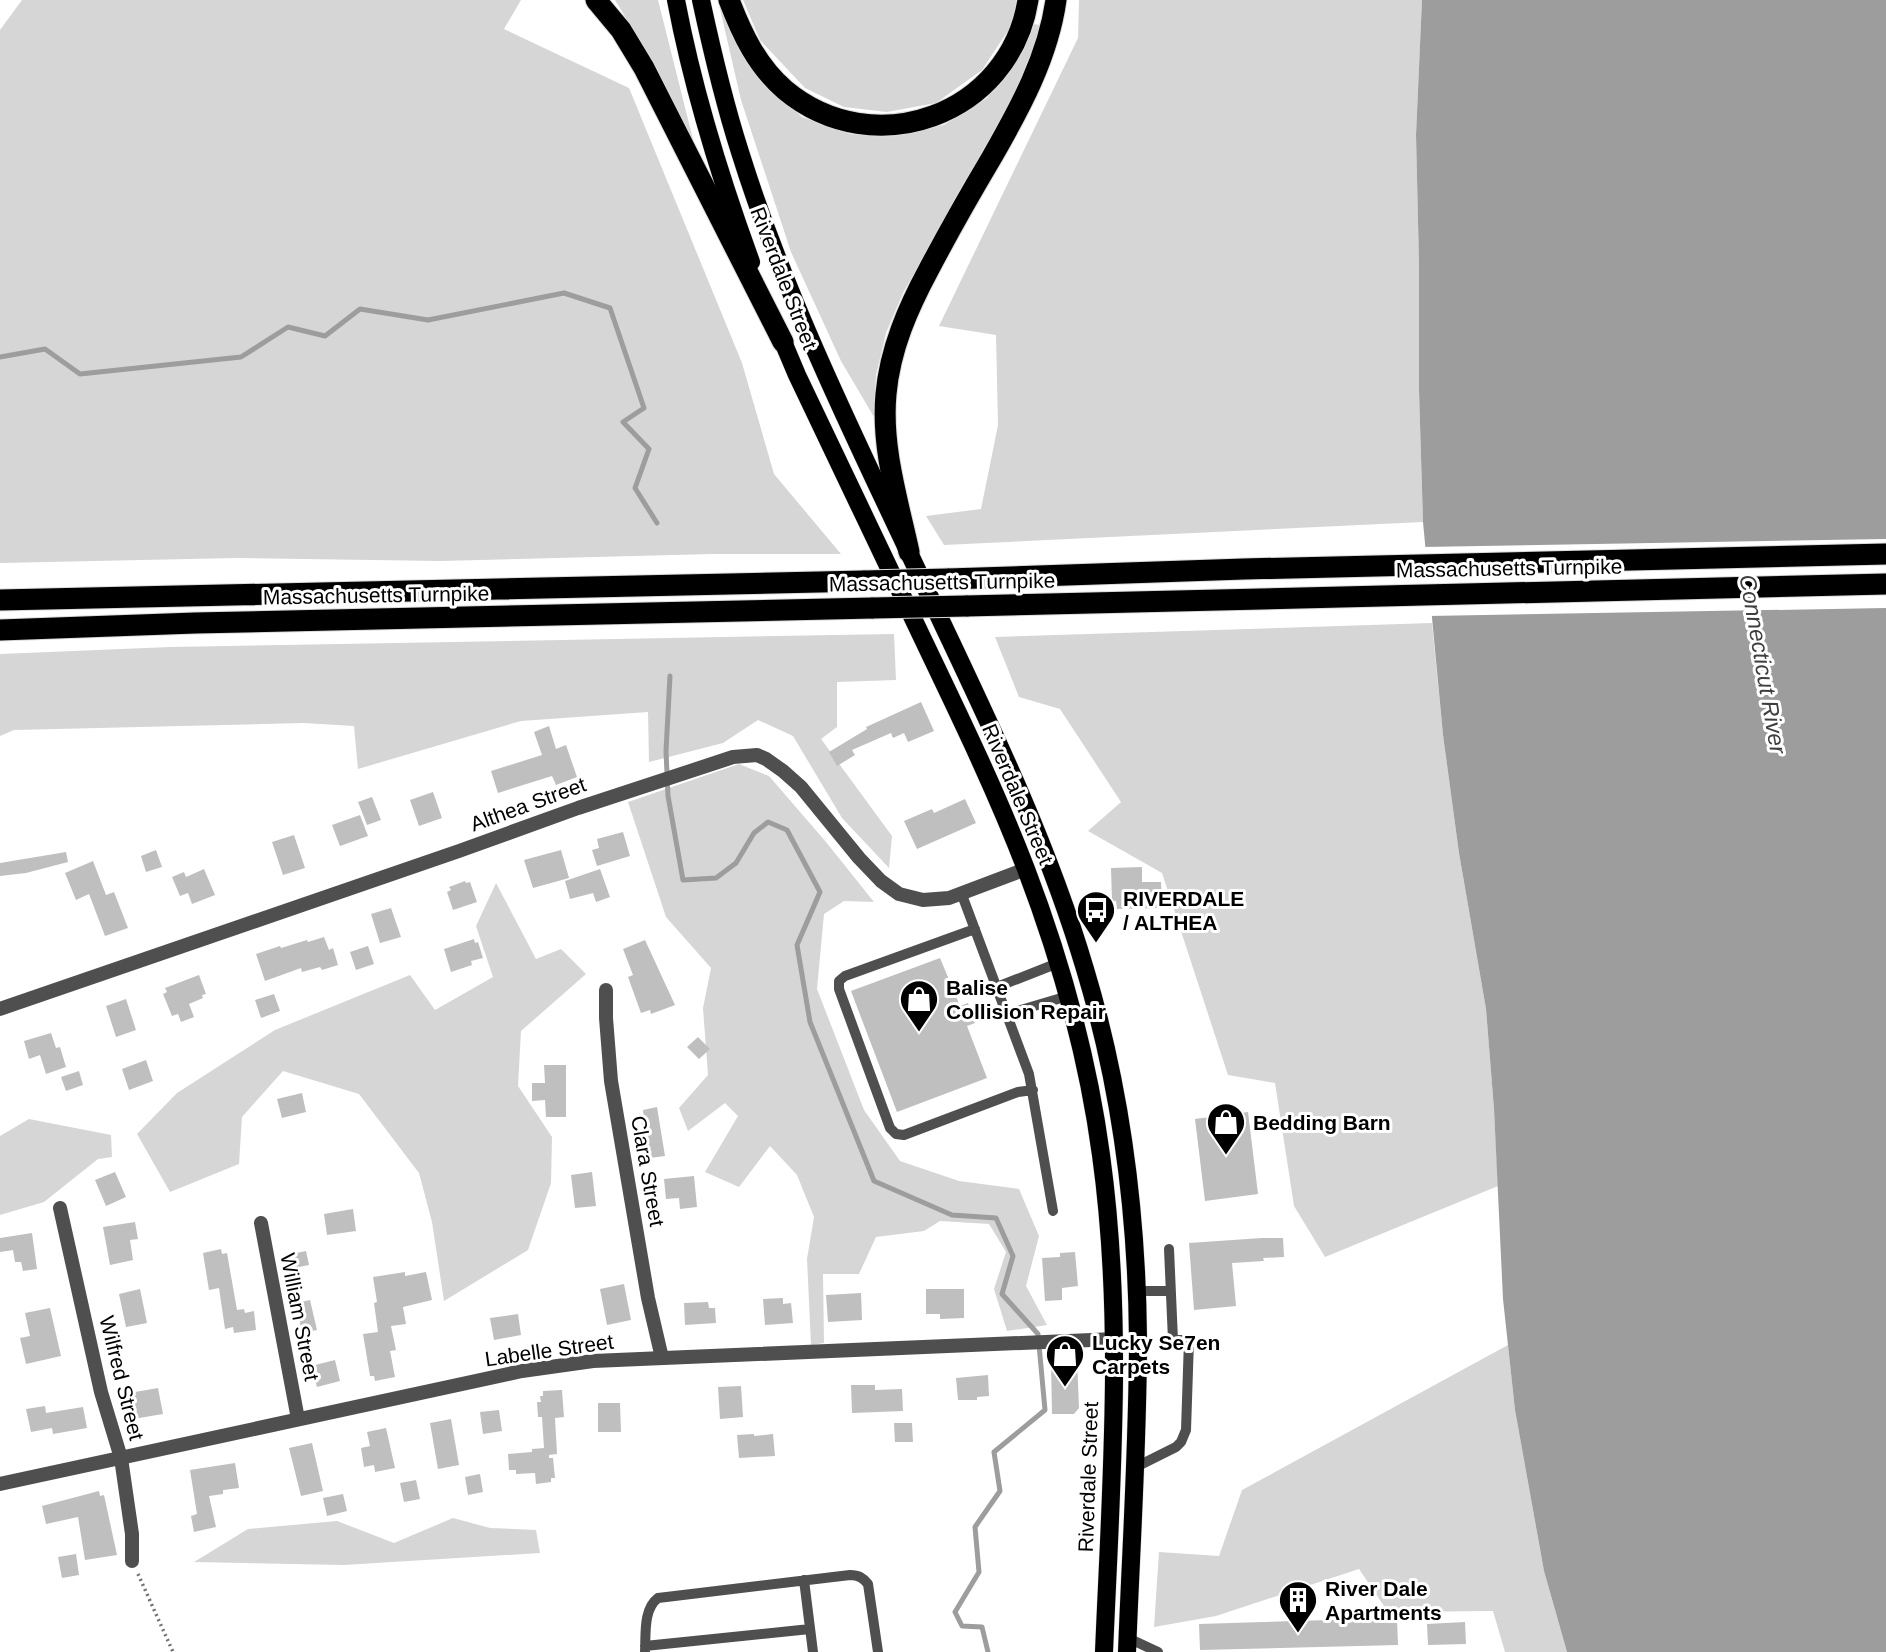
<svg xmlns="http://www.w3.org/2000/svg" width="1886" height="1652" viewBox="0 0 1886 1652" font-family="Helvetica,sans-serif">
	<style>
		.green { fill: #d6d6d6 }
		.water { fill: #9d9d9d }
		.pier { fill: #fff }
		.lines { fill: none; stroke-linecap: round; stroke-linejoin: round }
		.stream { stroke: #9d9d9d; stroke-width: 5 }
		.building { fill: #bfbfbf }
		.primary-casing { stroke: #dbdbdb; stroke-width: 19 }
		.motorway-casing { stroke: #dbdbdb; stroke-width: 23 }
		.path { stroke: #717171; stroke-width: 3.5; stroke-dasharray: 2 3.5; stroke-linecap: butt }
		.service { stroke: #4f4f4f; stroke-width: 10 }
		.minor { stroke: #4f4f4f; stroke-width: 14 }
		.primary { stroke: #000; stroke-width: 18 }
		.motorway { stroke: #000; stroke-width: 21 }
		.motorway-bridge-casing { stroke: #dbdbdb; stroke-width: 23; stroke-linecap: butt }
		.motorway-bridge { stroke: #000; stroke-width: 21 }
		.labels { text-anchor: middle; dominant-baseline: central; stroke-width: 6; stroke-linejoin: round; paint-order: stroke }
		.street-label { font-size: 21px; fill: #000; stroke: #fff }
		.poi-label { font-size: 21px; font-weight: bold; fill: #000; stroke: #fff; text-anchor: start }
		.water-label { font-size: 23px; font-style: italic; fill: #3e3e3e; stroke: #fff }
	</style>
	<rect width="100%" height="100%" fill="#fff"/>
	<!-- green -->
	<path class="green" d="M22 0H521L504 29 629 88 742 363 774 474 841 554H712L440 561 236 558 0 563V30Z
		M615 0H658L695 147 643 46Z
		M718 0 737 44 762 82 802 117 850 134 895 136 944 125 987 98 1020 56 1034 24 1040 25 1034 49 1015 93 903 293 886 333 876 375 874 417 841 361 791 252 741 100Z
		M743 0H1016L1015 20 982 70 936 103 887 112 844 107 805 88 760 40Z
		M1079 0H1422L1416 135 1419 264V390L1423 522 944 545 926 516 981 509 998 425 996 335 939 326 1078 38Z
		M1432 623 1443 735 1459 853 1486 1009 1494 1109 1498 1186 1325 1257 1294 1206 1275 1083 1228 1075 1162 873 1088 831 1121 802 1060 709 1019 697 995 637Z
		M894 634 896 680 837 682V727L821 739 892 836 889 868 842 818 793 736 758 720 723 743 649 762 648 712 521 721 358 769 354 726 304 723 14 730 0 736V654L170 647Z
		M739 764 769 776 826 842 874 902 844 901 824 914 817 989 864 1110 900 1161 959 1181 1019 1189 1039 1236 1026 1286 1047 1325 1007 1331 994 1289 1006 1252 989 1224 940 1221 924 1231 876 1237 859 1274H823L824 1343 811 1345 807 1259 814 1217 797 1175 770 1146 739 1187 705 1172 738 1116 725 1103 688 1131 679 1108 708 1075 703 1008 711 968 666 917 628 802Z
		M496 883 536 959 561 949 586 974 521 1031 518 1086 552 1137 551 1183 528 1250 444 1301 432 1222 419 1173 359 1094 283 1071 242 1117 239 1164 170 1192 137 1134 177 1093 275 1030 410 975 435 1010 493 977 476 926Z
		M29 1119 111 1135 112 1157 98 1159 44 1202 0 1215V1136Z
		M1508 1345 1515 1410 1544 1571 1567 1652H1505L1493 1611 1388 1612 1359 1569 1216 1616 1154 1627 1159 1552 1219 1556 1242 1490Z
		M453 1518 490 1528 536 1530 540 1553 344 1565 194 1562 248 1529 337 1521 394 1543Z"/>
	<!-- water -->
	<path class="water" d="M1422 0H1886V1652H1567L1544 1571 1515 1410 1503 1299 1494 1109 1486 1009 1459 853 1443 735 1423 522 1419 390V264L1416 135Z"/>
	<!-- pier -->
	<path class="pier" d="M1886 539V608L1428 616 1422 547Z"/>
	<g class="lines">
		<!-- stream -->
		<path class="stream" d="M0 357 45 349 80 374 241 357 288 327 325 336 360 309 428 320 564 293 610 308 644 408 623 422 649 449 635 488 657 523
			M670 676 666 751 668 796 683 880 716 878 736 863 754 833 768 822 787 830 820 892 797 945 810 1022 874 1181 952 1215 996 1218 1013 1256 1002 1294 1038 1334 1045 1410 994 1452 1000 1491 975 1527 979 1572 955 1612 962 1626 982 1627 988 1652"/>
	</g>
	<!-- building -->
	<path class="building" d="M921 702 934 731 908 742 904 733 893 738 891 733 852 750 855 755 837 766 829 752 867 729 866 727Z
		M549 726 556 749 566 745 577 777 556 785 552 776 498 793 491 771 542 755 534 732Z
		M433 792 442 818 419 826 410 800Z
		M372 797 381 820 367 825 358 802Z
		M965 799 976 823 917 849 904 821 932 809 934 813Z
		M360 815 368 836 340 846 332 825Z
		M623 832 630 856 597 866 592 850 599 848 597 839Z
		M294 835 305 868 283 875 272 842Z
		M156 850 162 867 146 872 141 856Z
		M561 850 569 878 533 888 524 860Z
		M66 852 68 862 26 873 0 876V863Z
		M93 861 106 895 114 892 128 928 105 936 89 894 76 900 65 873Z
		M1142 867V882H1161L1162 908 1117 909 1116 901H1112L1111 868Z
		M204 869 215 895 192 904 188 893 180 896 172 877 184 872 186 877Z
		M600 869 610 897 596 902 593 893 570 899 565 881Z
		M465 881 466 883 470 882 477 902 453 910 447 892 451 890 449 887Z
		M391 908 401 937 380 943 371 914Z
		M324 937 329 950 333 948 338 965 322 970 320 967 302 972 301 968 265 981 256 954 280 946 281 948 307 940 308 942Z
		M474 939 475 943 478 942 483 958 471 961 472 965 451 972 444 949Z
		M645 940 675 1005 651 1014 650 1010 641 1013 628 977 633 975 623 949Z
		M368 946 374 964 356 970 350 952Z
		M940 958 960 1006 968 1003 975 1023 967 1026 987 1078 897 1112 851 991Z
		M199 975 206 994 202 995 203 998 189 1004 194 1017 181 1022 178 1014 172 1016 163 994 167 992 165 988Z
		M274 994 280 1011 261 1018 255 1000Z
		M126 999 136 1030 116 1037 106 1006Z
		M51 1033 56 1048 60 1047 66 1067 46 1074 40 1055 29 1059 24 1041Z
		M698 1037 710 1049 699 1059 687 1047Z
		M146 1060 153 1081 129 1090 122 1069Z
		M544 1065H566V1117H546L545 1100 532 1101V1083H545Z
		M79 1071 83 1085 66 1091 61 1077Z
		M302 1093 306 1112 282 1118 277 1099Z
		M657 1107 665 1156 650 1158 648 1147H645L641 1118H644L643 1110Z
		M1248 1112 1258 1194 1205 1201 1195 1119Z
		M115 1172 126 1197 106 1206 95 1180Z
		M592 1172 596 1206 575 1208 571 1175Z
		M694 1176 697 1207 680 1209 679 1198 666 1199 664 1179Z
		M353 1209 356 1231 327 1235 324 1214Z
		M135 1222 138 1239 130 1240 133 1260 110 1265 103 1227Z
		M32 1233 37 1269 23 1271 21 1262H15L13 1250 0 1252V1238Z
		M1262 1238H1283L1284 1257 1263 1258 1264 1261 1232 1263 1236 1306 1194 1310 1189 1243Z
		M221 1249 222 1254 227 1253 237 1310 244 1309 245 1313 254 1311 256 1330 234 1333 233 1327 225 1329 219 1288 209 1290 203 1253Z
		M306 1251 309 1265 289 1269 286 1255Z
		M1075 1252 1078 1286 1062 1288V1300L1045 1301 1042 1258 1060 1257V1253Z
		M405 1272V1276L426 1272 432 1300 403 1307 406 1324 391 1326 396 1350 390 1351 395 1377 375 1381 374 1376H370L363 1334 378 1332 374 1303 377 1302 373 1277Z
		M624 1284 631 1320 607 1325 600 1289Z
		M140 1289 147 1323 126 1327 119 1294Z
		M926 1289H964V1318L940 1319V1314H926Z
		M861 1293 862 1320 828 1322 826 1295Z
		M783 1298V1304L791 1303 793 1323 765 1325 763 1299Z
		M310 1300 317 1330 302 1333 296 1303Z
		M708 1302 709 1308H715L716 1323 685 1325 684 1303Z
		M50 1308 61 1356 26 1364 20 1338 30 1336 25 1313Z
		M518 1314 521 1335 494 1340 490 1318Z
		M335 1360 340 1381 317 1387 311 1366Z
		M1077 1360 1079 1408 1074 1414H1052L1051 1361Z
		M988 1375 989 1396 977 1397V1400H958L956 1378Z
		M851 1385H875V1390L902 1389 903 1411 852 1413Z
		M741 1386 743 1417 720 1419 718 1387Z
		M158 1388 163 1414 133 1419 129 1393Z
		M562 1390 564 1417 555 1418 557 1454 549 1455V1458H553L555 1478H551V1482L536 1484 535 1473 516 1474V1470H509L508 1454 532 1452V1449L544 1448 542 1417H538L537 1402H541L540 1396H543V1391Z
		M598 1403H620L621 1432H598Z
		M45 1406 46 1413 83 1407 87 1428 53 1434 52 1428 31 1432 26 1409Z
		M499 1410 502 1431 483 1434 480 1412Z
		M451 1419 459 1465 438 1469 430 1423Z
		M894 1423H912L913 1442H895Z
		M386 1428 395 1468 375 1472 374 1465 364 1467 361 1448 370 1446 367 1432Z
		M754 1434V1436L773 1434 775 1456 739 1458 737 1435Z
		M312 1443 323 1491 301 1496 289 1448Z
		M235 1463 239 1488 223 1490V1494L209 1496 216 1527 194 1532 191 1516 197 1514 190 1470Z
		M480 1474 483 1492 468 1495 465 1477Z
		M416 1480 420 1499 404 1502 400 1483Z
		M99 1491 100 1496 104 1495 117 1555 85 1560 78 1517 46 1524 42 1506Z
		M343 1494 347 1511 327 1516 323 1498Z
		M76 1554 79 1575 62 1578 58 1557Z
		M1397 1618 1398 1645 1200 1650 1199 1624Z
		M1465 1622 1466 1644 1428 1645 1427 1624Z"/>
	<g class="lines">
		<!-- primary casing -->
		<g class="primary-casing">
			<path id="primary" d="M676 0C693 90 720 177 751 262
				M701 0C712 51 724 102 740 152 789 309 865 458 935 608 991 726 1048 844 1085 969 1121 1088 1137 1214 1138 1339 1138 1443 1131 1548 1127 1652
				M778 330 797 375C841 468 886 561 930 654 964 725 998 796 1026 869 1061 961 1088 1058 1101 1155 1124 1320 1111 1486 1104 1652"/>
		</g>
		<!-- motorway casing -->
		<g class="motorway-casing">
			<path id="motorway" d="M596 0 621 30 644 68 783 342
				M729 0C742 34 757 66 785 90 874 164 1010 115 1028 0
				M909 552C898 501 881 447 886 394 890 349 908 308 929 269 949 231 970 194 992 157 1020 108 1048 57 1056 0
				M948 579 1244 569 1886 554
				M0 600 865 581
				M966 606 1886 584
				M0 630 195 623 873 608"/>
		</g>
		<!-- path -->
		<path class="path" d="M138 1574 173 1652"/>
		<!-- service -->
		<path class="service" d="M962 895 1029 1074 1053 1211
			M975 929 845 976 839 981V989L890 1128 896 1134 904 1135 1018 1092 1033 1090
			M997 987 1058 963
			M1007 1014 1068 996
			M1137 1291H1170
			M1134 1468 1176 1447 1181 1442 1186 1430 1189 1340H1173L1169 1249
			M804 1580 813 1652
			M1128 1638 1158 1652
			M645 1646 810 1629
			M645 1652C646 1635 643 1609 658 1598L850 1575C859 1575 863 1578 868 1584L878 1652"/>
		<!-- minor -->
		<path class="minor" d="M606 990V1018L611 1081 648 1298 662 1358
			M0 1009 459 851 578 808 733 757 757 755 766 759 783 771 801 787 859 858 881 881 899 894 923 900 949 898 1026 869
			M60 1208 101 1392 121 1458 132 1534V1561
			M261 1223 298 1419
			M0 1484 522 1371 593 1361 1115 1339"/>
		<!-- primary -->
		<use href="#primary" class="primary"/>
		<!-- motorway -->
		<use href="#motorway" class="motorway"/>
		<!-- motorway-bridge casing -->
		<g class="motorway-bridge-casing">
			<path id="motorway-bridge" d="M865 581 948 579
				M873 608 966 606"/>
		</g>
		<!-- motorway-bridge -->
		<use href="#motorway-bridge" class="motorway-bridge"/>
	</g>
	<!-- icons -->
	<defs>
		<g id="bus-pin" transform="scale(2.0125)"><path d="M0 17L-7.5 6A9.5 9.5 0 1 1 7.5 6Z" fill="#000" stroke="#fff"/><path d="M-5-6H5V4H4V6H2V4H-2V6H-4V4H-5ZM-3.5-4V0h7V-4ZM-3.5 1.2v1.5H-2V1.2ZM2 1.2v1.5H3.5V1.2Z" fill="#fff"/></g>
		<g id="shop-pin" transform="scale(2.0125)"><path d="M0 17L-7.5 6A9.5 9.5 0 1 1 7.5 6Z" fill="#000" stroke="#fff"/><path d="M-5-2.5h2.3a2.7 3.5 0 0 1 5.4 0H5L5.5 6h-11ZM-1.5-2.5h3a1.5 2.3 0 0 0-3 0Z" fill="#fff"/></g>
		<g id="building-pin" transform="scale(2.0125)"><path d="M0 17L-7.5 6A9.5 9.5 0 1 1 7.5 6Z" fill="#000" stroke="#fff"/><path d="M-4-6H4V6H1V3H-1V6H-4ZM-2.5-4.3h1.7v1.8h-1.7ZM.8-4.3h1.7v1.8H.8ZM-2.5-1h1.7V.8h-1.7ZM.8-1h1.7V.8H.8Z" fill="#fff"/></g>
	</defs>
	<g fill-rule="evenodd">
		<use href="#bus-pin" x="1096" y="910"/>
		<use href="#shop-pin" x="919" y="999"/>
		<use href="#shop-pin" x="1226" y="1122"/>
		<use href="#shop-pin" x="1065" y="1354"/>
		<use href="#building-pin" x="1298" y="1600"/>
	</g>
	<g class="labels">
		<!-- street labels -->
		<g class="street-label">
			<text transform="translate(784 278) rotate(69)">Riverdale Street</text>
			<text transform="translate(1509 568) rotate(-1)">Massachusetts Turnpike</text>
			<text transform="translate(942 582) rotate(-1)">Massachusetts Turnpike</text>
			<text transform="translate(376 595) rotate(-1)">Massachusetts Turnpike</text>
			<text transform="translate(1018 794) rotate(67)">Riverdale Street</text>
			<text transform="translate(528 804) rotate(-20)">Althea Street</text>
			<text transform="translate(648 1171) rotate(80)">Clara Street</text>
			<text transform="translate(300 1317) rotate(79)">William Street</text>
			<text transform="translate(549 1350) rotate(-8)">Labelle Street</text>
			<text transform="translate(122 1378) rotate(76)">Wilfred Street</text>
			<text transform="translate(1088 1477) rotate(-88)">Riverdale Street</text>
		</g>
		<!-- poi labels -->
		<g class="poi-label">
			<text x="1123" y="898">RIVERDALE<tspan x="1123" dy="24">/ ALTHEA</tspan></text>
			<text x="946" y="987">Balise<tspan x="946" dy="24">Collision Repair</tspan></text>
			<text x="1253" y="1122">Bedding Barn</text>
			<text x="1092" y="1342">Lucky Se7en<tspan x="1092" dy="24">Carpets</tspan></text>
			<text x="1325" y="1588">River Dale<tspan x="1325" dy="24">Apartments</tspan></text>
		</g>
		<!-- water labels -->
		<g class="water-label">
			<text transform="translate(1763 664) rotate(80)">Connecticut River</text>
		</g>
	</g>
</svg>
